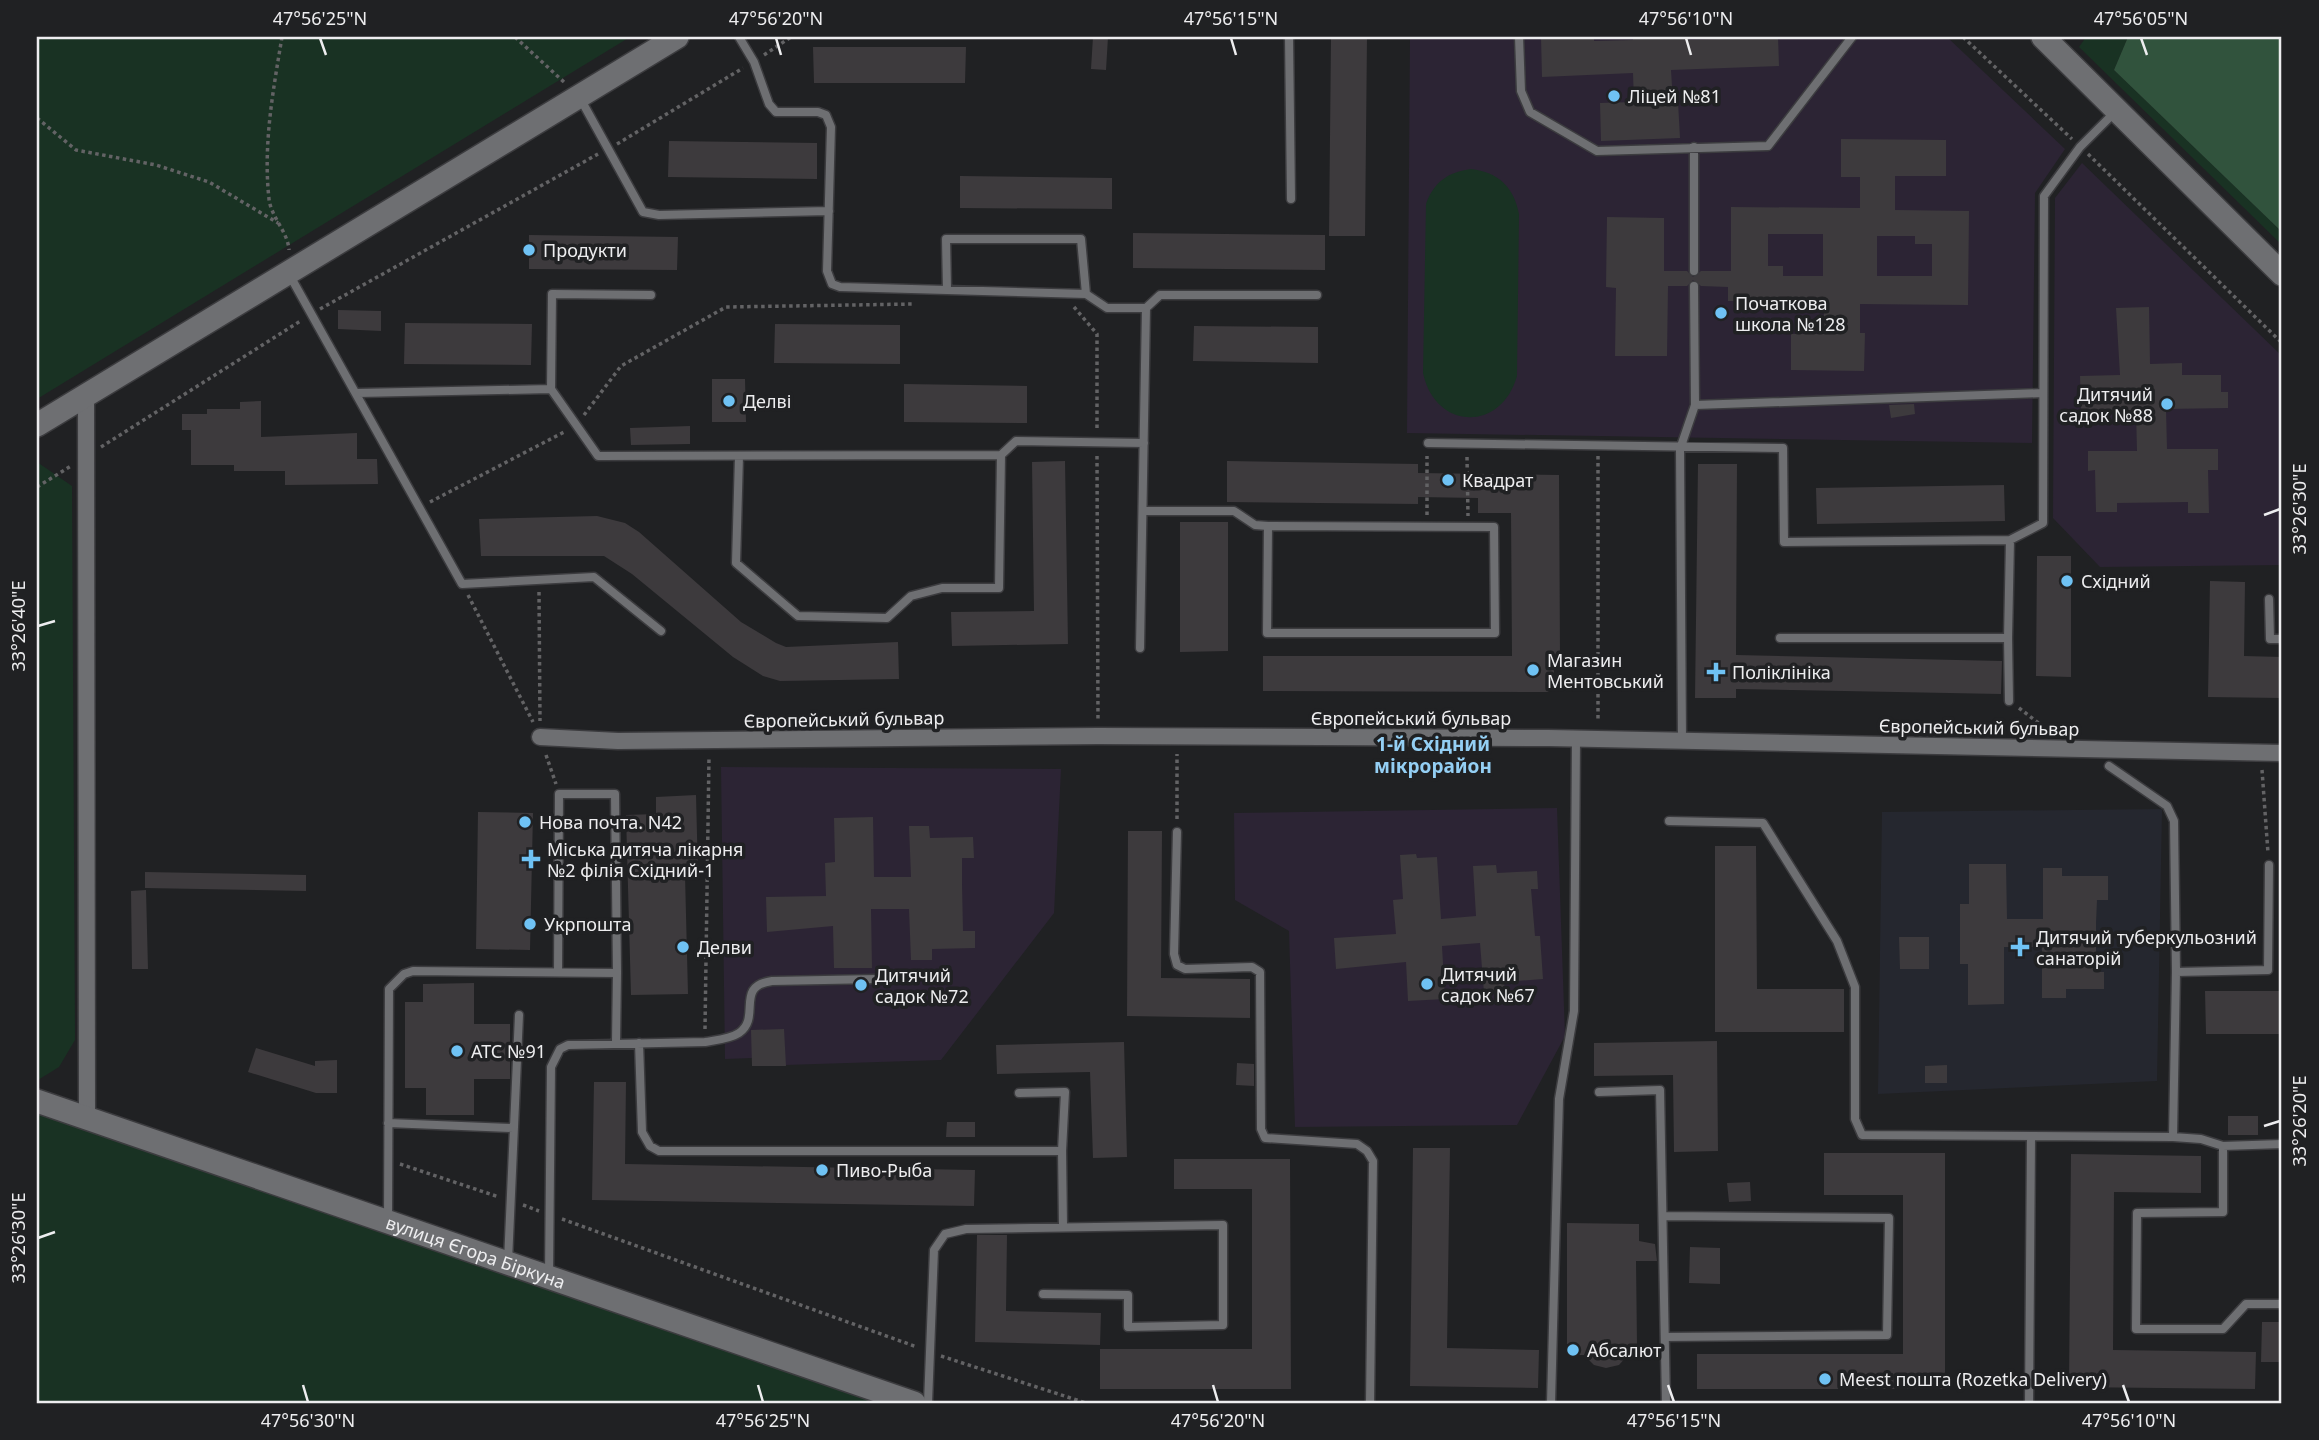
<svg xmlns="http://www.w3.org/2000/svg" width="2319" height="1440" viewBox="0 0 2319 1440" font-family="'Noto Sans',sans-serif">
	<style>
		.built { fill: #25272f }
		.education { fill: #2c2434 }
		.green { fill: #193223 }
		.forest { fill: #31533d }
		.building { fill: #3d3a3d; fill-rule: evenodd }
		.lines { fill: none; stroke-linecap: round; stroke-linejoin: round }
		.lane-casing { stroke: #3c3c3f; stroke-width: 11 }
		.street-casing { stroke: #3c3c3f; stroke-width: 19 }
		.secondary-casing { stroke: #3c3c3f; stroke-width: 26 }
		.path { stroke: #636365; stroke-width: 3.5; stroke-dasharray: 3.5 3.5; stroke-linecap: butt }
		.lane { stroke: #6e6f72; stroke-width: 8 }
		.street { stroke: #6e6f72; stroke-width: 16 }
		.secondary { stroke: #6e6f72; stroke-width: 23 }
		.ticks { fill: none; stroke: #ededef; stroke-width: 2.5 }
		.poi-dot { fill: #6fc2f4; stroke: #202123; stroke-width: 2.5 }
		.labels { text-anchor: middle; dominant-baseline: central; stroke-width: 7; stroke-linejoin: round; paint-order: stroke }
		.poi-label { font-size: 18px; fill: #ededef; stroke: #202123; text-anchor: start }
		.street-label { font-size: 18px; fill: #ededef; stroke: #202123 }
		.neighbourhood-label { font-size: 19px; font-weight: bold; fill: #94cff4; stroke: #202123 }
		.neatline { fill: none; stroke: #ededef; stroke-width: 2.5 }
		.ticks-label { font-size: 18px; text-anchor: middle; fill: #ededef }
	</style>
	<rect width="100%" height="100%" fill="#202123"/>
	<!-- built -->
	<path class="built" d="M2162 809 2157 1081 1878 1094 1882 812Z"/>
	<!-- education -->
	<path class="education" d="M1410 37H1947L2065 149 2035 193 2032 443 1407 433Z
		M2082 163 2282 356V565L2100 567 2053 518 2055 198Z
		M721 767 1061 769 1054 913 941 1060 752 1066V1058L725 1059Z
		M1557 808 1565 1036 1517 1125 1295 1127 1289 931 1235 900 1234 813Z"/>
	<!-- green -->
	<path class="green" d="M37 37H630L37 399Z
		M2086 37H2128L2114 70 2282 232V245L2079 47Z
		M1471 169C1498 172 1514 187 1519 214L1517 376C1501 433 1435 430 1423 373L1426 204C1434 182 1448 172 1471 169Z
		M37 462 72 486 75 1040 59 1067 38 1080Z
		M37 1101 914 1403H37Z"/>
	<!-- forest -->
	<path class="forest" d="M2128 37H2282V232L2114 70Z"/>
	<!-- building -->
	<path class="building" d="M1093 37H1108L1106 70 1091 69Z
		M1331 37H1367L1365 236H1329Z
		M1541 37H1594V41L1633 40V37H1688L1689 40 1778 37 1779 66 1671 70 1673 102H1678L1680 138 1601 141 1600 103 1634 102 1633 73 1542 77Z
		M813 47H966L965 83H814Z
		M1841 139 1946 140V176H1895V210L1969 211 1968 305 1860 304V333H1865L1864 371 1791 370V334H1824V301H1728V287L1701 286 1693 280 1687 286H1668L1667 356H1615L1616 288 1606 287 1607 217 1664 218V271H1687L1693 277 1701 271H1731V207L1860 208V177H1841ZM1768 234H1823V276H1783V266H1768ZM1877 236H1915V244H1932V276H1877Z
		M669 141 817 143V179L668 177Z
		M960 176 1112 178V209L960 208Z
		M1133 233 1325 235V270L1133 268Z
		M529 235 678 237 677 270 529 269Z
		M2149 307 2150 364 2182 363V375H2221V392H2228V408L2166 409 2167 449H2218V470H2208L2209 513H2188V502L2117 503V512H2096L2095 470 2088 471V451H2137L2136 411H2081L2080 376 2120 375 2116 308Z
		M338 310 381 311V331L338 329Z
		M405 323 532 324 531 365 404 364Z
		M775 324 900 325V364L774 363Z
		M1194 326 1318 327V363L1193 361Z
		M712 379H745L746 422H712Z
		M904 384 1027 386V423L904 422Z
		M261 401V437L357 433V459H377L378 484 285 485V471H234V465H191V430H182V414H207V409H240V402Z
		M1914 404 1915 414 1891 418 1889 405Z
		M690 426V444L631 445 630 428Z
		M1065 461 1068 644 952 646 951 612 1034 611 1032 462Z
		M1227 461 1418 464V473L1559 475 1560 655 1554 656V684L1548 692 1263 691V656H1512L1511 513H1478V498L1418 497V504L1227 502Z
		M1698 464H1737L1736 655 2002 661 2001 694 1736 689V698H1695Z
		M2004 485 2005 521 1817 524 1816 488Z
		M597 516 625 523 639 532 741 622 776 643 786 647 898 642 899 679 780 681 763 676 733 657 632 574 604 556H481L479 519Z
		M1180 522H1228V651L1180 652Z
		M2037 556H2071V677L2036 676Z
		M2210 581 2245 582 2244 656 2282 657V698L2208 697Z
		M696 795 698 874 685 875 688 994 631 995 626 815 656 814V797Z
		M478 812 533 813 530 950 476 949Z
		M873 817 874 877H911L909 826H929L930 838 973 837 974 858H962V884L963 931H975V948L932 949V960H911L909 909H871L872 968H834L833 926 767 932 766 897 826 896 825 863 835 862 834 818Z
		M1128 831H1162L1161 978 1250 979V1018L1127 1016Z
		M1715 846H1756L1757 989H1844V1032H1715Z
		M1416 854 1417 858 1437 857 1441 919 1476 916 1473 866 1496 865 1497 873 1537 871 1538 889H1531L1535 936H1540L1543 979 1504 982 1505 992 1484 993 1480 943 1442 946 1445 999 1408 1001 1406 962 1336 969 1334 938 1396 934 1393 900 1403 899 1400 855Z
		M1969 864H2006L2007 919H2043V868H2062V876H2108V900H2097L2096 923V972H2104V989H2066V998H2042V947H2004V1004L1968 1005V964H1960V904H1969Z
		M145 872 306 875V891L145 888Z
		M146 890 148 969H132L131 891Z
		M1899 937H1929V969H1900Z
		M474 983V1024H510V1079H474V1115H426V1088H405V1002H423V984Z
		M2205 991H2282V1034H2206Z
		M784 1029 786 1066H752L751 1030Z
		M1717 1041 1718 1151 1674 1152 1673 1075 1594 1076V1043Z
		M1124 1042 1127 1157 1093 1158 1090 1072 997 1074 996 1045Z
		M256 1048 315 1066V1061L337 1060V1093H316L248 1072Z
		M1237 1063 1254 1064V1086L1236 1085Z
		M1947 1065V1083H1925V1066Z
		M594 1082H626L625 1164 975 1170 974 1206 592 1200Z
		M2228 1116H2258V1135H2228Z
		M947 1122H975V1137H946Z
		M1413 1148H1450L1447 1348 1539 1350 1538 1388 1410 1386Z
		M1824 1153H1945V1389H1697V1354H1903V1195H1824Z
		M2071 1154 2201 1156V1193L2114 1192 2113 1350 2256 1352 2255 1389 2069 1387Z
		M1174 1159H1290L1291 1389H1100V1349H1252V1189H1174Z
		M1750 1182 1751 1201 1729 1202 1727 1183Z
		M1567 1223 1639 1224V1241L1655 1244 1657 1261H1636L1637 1344H1630L1627 1356 1619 1365 1606 1368 1594 1365 1584 1355H1573V1344H1567Z
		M977 1235H1007L1006 1311 1101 1313 1100 1345 975 1342Z
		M1690 1247 1720 1248V1284L1689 1283Z
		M2262 1322H2282V1362H2261Z"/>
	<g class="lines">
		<!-- lane casing -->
		<g class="lane-casing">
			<path id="lane" d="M739 37 754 62 769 104 776 112H818L826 115 831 127 827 271 832 284 840 287 1086 294 1107 308H1146
				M1289 37 1291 199
				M1519 37 1521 91 1530 112 1597 151 1768 146 1852 37
				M580 98 643 212 659 215 829 211
				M1694 147V271
				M289 274 462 584 594 577 661 631
				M1694 286 1695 405 2043 393
				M947 289 946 239H1081L1086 294
				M551 389 552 294 651 295
				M358 393 551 389 598 456 1001 455 999 588H942L911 596 887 618 798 616 736 563 739 456
				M1428 443 1783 448 1784 542 2010 540 2008 638H1780
				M1001 455 1016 441 1144 443
				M1143 511H1234L1255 525 1268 526
				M1268 526 1494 527 1495 633H1267Z
				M2010 540 2043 523 2044 196 2080 147 2114 113
				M2269 599 2270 639H2282
				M2008 638 2009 701
				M1140 648 1146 308 1160 295H1317
				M1682 741 1680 449 1695 405
				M2109 766 2167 806 2174 821 2176 972
				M1669 821 1763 823 1837 941 1855 987V1119L1862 1135 2173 1137 2201 1139 2223 1146 2282 1144
				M1177 832 1174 954 1177 965 1185 969 1252 967 1260 972 1261 1129 1265 1138 1357 1144 1367 1151 1373 1161 1370 1403
				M558 972 559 794H615L617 973
				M639 1043 642 1132 650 1146 659 1151H1062L1065 1092 1019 1093
				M1599 1092 1660 1090 1666 1403
				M388 1123 513 1128
				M2173 1137 2176 972 2268 970 2269 865
				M2223 1146V1212L2137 1213 2136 1329H2223L2246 1304H2282
				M1062 1151 1063 1226
				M1664 1216 1889 1218 1887 1335 1665 1337
				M388 1220 389 989 404 974 413 971 617 973 616 1042
				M508 1261 519 1015
				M549 1275 551 1067 560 1049 568 1045 705 1042C716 1040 730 1039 739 1033 762 1017 734 986 772 981L877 979
				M928 1403 934 1250 945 1234 966 1229 1223 1225V1325L1128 1327V1295L1043 1294
				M1551 1403 1559 1099 1574 1011 1576 739
				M2029 1403 2031 1138"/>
		</g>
		<!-- street casing -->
		<g class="street-casing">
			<path id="street" d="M86 396 87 1119
				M540 737 618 741 1098 736 1549 738 2282 753"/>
		</g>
		<!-- secondary casing -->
		<g class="secondary-casing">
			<g id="secondary">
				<path d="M2043 37 2282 274"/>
				<path d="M37 425 677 37"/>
				<path id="s1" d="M37 1101 914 1403"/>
			</g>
		</g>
		<!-- path -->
		<path class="path" d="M282 37C273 91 263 145 269 199 271 217 288 232 289 250
			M515 37 565 83
			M1963 37 2072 139
			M764 55 791 37
			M37 118 76 150 156 165 209 182 278 223
			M617 144 743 68
			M2088 154 2282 343
			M1074 307 1097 334V431
			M320 309 598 154
			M584 415 621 366 726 307 914 304
			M101 447 302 320
			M1097 456 1098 721
			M1598 456V721
			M1467 457 1468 516
			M37 487 71 466
			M430 502 566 431
			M1427 515V456
			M539 592 540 721
			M468 595 533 722
			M2019 708 2049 731
			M546 755 556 784
			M2262 770 2268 853
			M1177 819V754
			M705 1029 709 757
			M400 1164 499 1197
			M523 1205 539 1211
			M562 1219 917 1347
			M941 1356 1086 1403"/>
		<!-- lane -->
		<use href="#lane" class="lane"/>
		<!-- street -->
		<use href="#street" class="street"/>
		<!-- secondary -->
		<use href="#secondary" class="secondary"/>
	</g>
	<!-- ticks -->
	<path class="ticks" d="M320 38 326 55M776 38 781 55M1231 38 1236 55M1686 38 1691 55M2141 38 2147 55M2264 515 2280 509M38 626 55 621M2264 1126 2280 1121M38 1238 55 1232M303 1385 308 1402M758 1385 763 1402M1213 1385 1218 1402M1668 1385 1674 1402M2123 1385 2129 1402"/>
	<!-- markers -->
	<g class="poi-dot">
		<circle cx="1614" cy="96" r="7"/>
		<circle cx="529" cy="250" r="7"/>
		<circle cx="1721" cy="313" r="7"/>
		<circle cx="729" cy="401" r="7"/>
		<circle cx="2167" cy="404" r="7"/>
		<circle cx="1448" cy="480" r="7"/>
		<circle cx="2067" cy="581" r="7"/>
		<circle cx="1533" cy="670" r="7"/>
		<path d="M1712.5 661.5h7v7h7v7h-7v7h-7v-7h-7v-7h7z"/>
		<circle cx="525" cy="822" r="7"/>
		<path d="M527.5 848.5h7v7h7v7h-7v7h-7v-7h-7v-7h7z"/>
		<circle cx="530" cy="924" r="7"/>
		<circle cx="683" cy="947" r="7"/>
		<path d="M2016.5 936.5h7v7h7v7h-7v7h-7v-7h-7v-7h7z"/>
		<circle cx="1427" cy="984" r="7"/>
		<circle cx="861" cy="985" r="7"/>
		<circle cx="457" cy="1051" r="7"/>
		<circle cx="822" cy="1170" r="7"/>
		<circle cx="1573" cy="1350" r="7"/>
		<circle cx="1825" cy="1379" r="7"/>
	</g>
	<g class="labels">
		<!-- poi labels -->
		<g class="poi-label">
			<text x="1628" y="96">Ліцей №81</text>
			<text x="543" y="250">Продукти</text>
			<text x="1735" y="303">Початкова<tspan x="1735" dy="21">школа №128</tspan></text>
			<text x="2153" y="394" text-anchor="end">Дитячий<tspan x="2153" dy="21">садок №88</tspan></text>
			<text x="743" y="401">Делві</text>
			<text x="1462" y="480">Квадрат</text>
			<text x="2081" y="581">Східний</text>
			<text x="1547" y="660">Магазин<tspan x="1547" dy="21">Ментовський</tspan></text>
			<text x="1732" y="672">Поліклініка</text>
			<text x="539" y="822">Нова почта. N42</text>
			<text x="547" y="849">Міська дитяча лікарня<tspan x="547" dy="21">№2 філія Східний-1</tspan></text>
			<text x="544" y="924">Укрпошта</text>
			<text x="2036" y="937">Дитячий туберкульозний<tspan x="2036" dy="21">санаторій</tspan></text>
			<text x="697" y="947">Делви</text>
			<text x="1441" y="974">Дитячий<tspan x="1441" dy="21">садок №67</tspan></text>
			<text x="875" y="975">Дитячий<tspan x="875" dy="21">садок №72</tspan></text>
			<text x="471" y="1051">АТС №91</text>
			<text x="836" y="1170">Пиво-Рыба</text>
			<text x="1587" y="1350">Абсалют</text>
			<text x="1839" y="1379">Meest пошта (Rozetka Delivery)</text>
		</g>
		<!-- street labels -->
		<g class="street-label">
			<text x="1411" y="718">Європейський бульвар</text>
			<text transform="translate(844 719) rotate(-1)">Європейський бульвар</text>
			<text transform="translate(1979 727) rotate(1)">Європейський бульвар</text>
			<text stroke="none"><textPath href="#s1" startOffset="464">вулиця Єгора Біркуна</textPath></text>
		</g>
		<!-- neighbourhood labels -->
		<g class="neighbourhood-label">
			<text x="1433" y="744">1-й Східний<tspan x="1433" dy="22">мікрорайон</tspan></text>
		</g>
	</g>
	<!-- border -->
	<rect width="2319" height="1440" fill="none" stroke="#202123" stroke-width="77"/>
	<rect x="38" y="38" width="2242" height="1364" class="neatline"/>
	<g class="ticks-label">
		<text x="320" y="25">47°56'25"N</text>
		<text x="776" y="25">47°56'20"N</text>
		<text x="1231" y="25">47°56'15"N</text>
		<text x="1686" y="25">47°56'10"N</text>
		<text x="2141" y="25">47°56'05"N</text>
		<text transform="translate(2300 509) rotate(-90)" y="6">33°26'30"E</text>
		<text transform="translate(19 626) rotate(-90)" y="6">33°26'40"E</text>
		<text transform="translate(2300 1121) rotate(-90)" y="6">33°26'20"E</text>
		<text transform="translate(19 1238) rotate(-90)" y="6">33°26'30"E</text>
		<text x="308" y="1427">47°56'30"N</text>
		<text x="763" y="1427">47°56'25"N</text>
		<text x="1218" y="1427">47°56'20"N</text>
		<text x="1674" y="1427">47°56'15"N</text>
		<text x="2129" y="1427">47°56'10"N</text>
	</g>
</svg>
